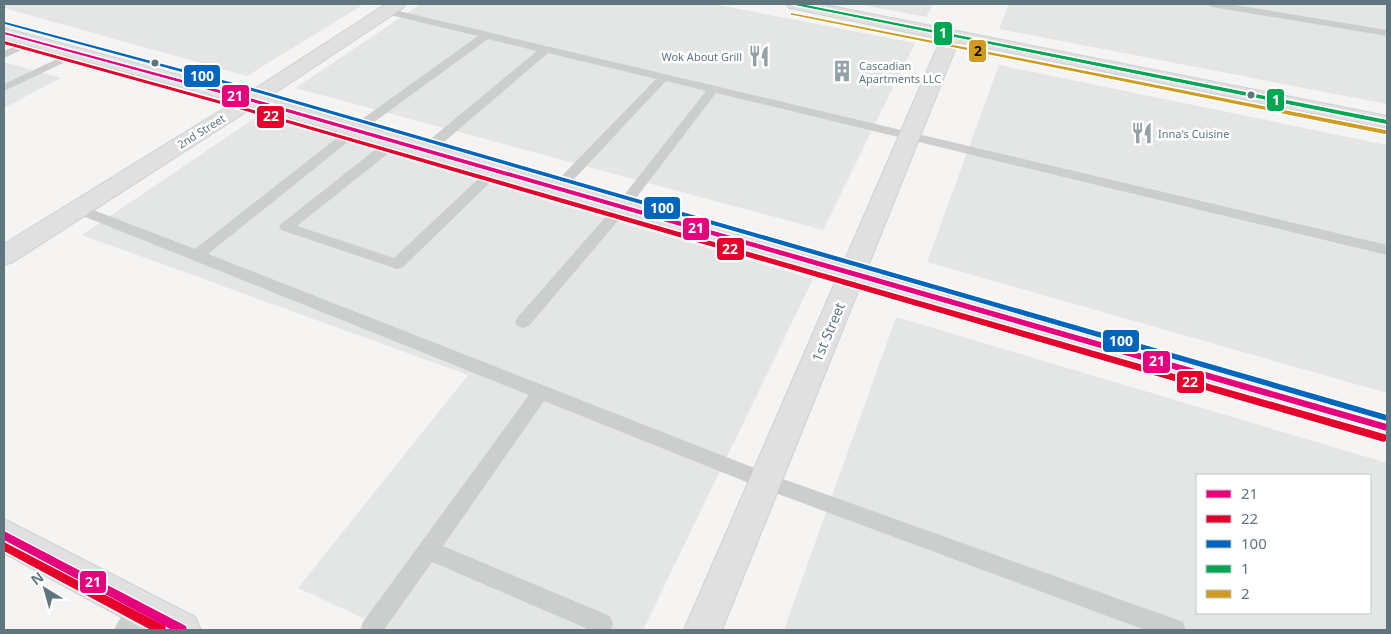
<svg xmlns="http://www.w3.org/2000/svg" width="1391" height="634" viewBox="0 0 1391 634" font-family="'Noto Sans',sans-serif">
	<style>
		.built { fill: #e4e6e5; fill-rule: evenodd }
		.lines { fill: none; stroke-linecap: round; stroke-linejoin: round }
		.secondary-casing { stroke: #ced1d2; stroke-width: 2 }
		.primary-casing { stroke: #d1d2d1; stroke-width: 2 }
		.lane { fill: #cccece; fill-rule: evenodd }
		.secondary { fill: #e0e0e1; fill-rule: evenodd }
		.primary { fill: #e0e0e1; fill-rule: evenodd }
		.bus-1-casing { stroke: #fff; stroke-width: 3 }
		.bus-2-casing { stroke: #fff; stroke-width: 3 }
		.bus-3-casing { stroke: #fff; stroke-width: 3 }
		.bus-4-casing { stroke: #fff; stroke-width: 3 }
		.bus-5-casing { stroke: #fff; stroke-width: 3 }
		.bus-1 { fill: #e5007d; fill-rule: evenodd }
		.bus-2 { fill: #e4002b; fill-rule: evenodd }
		.bus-3 { fill: #0065bd; fill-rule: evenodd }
		.bus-4 { fill: #00a651; fill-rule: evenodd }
		.bus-5 { fill: #d19a20; fill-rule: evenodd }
		.bus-dot { fill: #5f767f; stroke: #fff; stroke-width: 2 }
		.labels { text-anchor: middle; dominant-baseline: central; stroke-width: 5; stroke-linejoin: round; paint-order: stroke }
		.far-poi-label { font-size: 11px; fill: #5f767f; stroke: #fff; text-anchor: start }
		.far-street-label { font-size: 11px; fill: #5f767f; stroke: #fff }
		.street-label { font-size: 14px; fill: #5f767f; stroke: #fff }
		.line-badge { stroke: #fff; stroke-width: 2 }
		.badge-label { font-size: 14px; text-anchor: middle; font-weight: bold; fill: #fff }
		.pale-badge-label { font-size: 14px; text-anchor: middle; font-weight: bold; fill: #111 }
	</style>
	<rect width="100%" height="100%" fill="#f5f4f3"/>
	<!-- built -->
	<path class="built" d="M4 4H364L247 76 4 8Z
		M421 4H713L915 43 823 230 295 88Z
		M857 4H933L926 17Z
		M1009 4H1387V104L999 29Z
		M4 62 61 78 4 108Z
		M999 65 1387 145V393L927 262Z
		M258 116 813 279 643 630H389L298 588 468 375 82 235Z
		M896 317 1387 463V630H784ZM1197 475H1370V613H1197Z"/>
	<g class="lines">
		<!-- secondary casing -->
		<g class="secondary-casing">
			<path id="secondary" d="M386 4H406L403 8 258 104 13 262 4 265V244L244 96Z
				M786 4H820L1387 116V128L958 42 722 630H684L941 39 795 9 789 8Z"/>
		</g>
		<!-- primary casing -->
		<g class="primary-casing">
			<path id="primary" d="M4 28 258 96 1387 415V441L244 104 4 39Z
				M4 519 195 617 201 630H145L4 553Z"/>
		</g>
		<!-- lane -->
		<path class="lane" d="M1207 4H1229L1387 30V36L1212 7Z
			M386 8 1387 245V255L716 93 627 210 529 326 523 328 517 326 515 322 517 318 617 204 706 91 666 81 563 191 558 192 551 188 553 185 656 79 548 53 431 153H421L420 150 421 147 537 51 488 39 359 133 208 254 772 475 1175 619 1183 622 1186 630H1145L759 487 544 401 443 546 610 616 613 624 611 630H590L432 562 384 630H360L363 622 529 395 73 212 71 209 73 206H83L195 249 351 127 478 36 382 13 381 11Z
			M33 38 38 41 37 43 4 58V51Z
			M76 50 80 51 82 53 80 55 4 91V84Z
			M395 137 401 141 400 144 297 226 394 258 491 167H501L503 170 402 268 397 269 281 230 279 227 281 224 390 138Z
			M144 599 152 602 155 610 152 618 140 630H114C119 617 131 604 144 599Z"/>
		<!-- secondary -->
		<use href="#secondary" class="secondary"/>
		<!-- primary -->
		<use href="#primary" class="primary"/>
		<!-- bus-1 casing -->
		<g class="bus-1-casing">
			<path id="bus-1" d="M4 32 253 99 1387 424V431L249 101 4 34Z
				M4 531 186 626 187 630H172L4 540Z"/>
		</g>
		<!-- bus-2 casing -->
		<g class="bus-2-casing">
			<path id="bus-2" d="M4 41 250 109 1384 434 1387 435V440L1384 442 246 111 4 44Z
				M4 542 165 626 166 630H151L4 551Z"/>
		</g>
		<!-- bus-3 casing -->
		<g class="bus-3-casing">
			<path id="bus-3" d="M5 22 256 89 1387 415V421L252 91 5 24Z"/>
		</g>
		<!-- bus-4 casing -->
		<g class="bus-4-casing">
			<path id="bus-4" d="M793 4H801L1387 120V124L795 5Z"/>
		</g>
		<!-- bus-5 casing -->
		<g class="bus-5-casing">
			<path id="bus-5" d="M791 13 1385 130 1387 131V133L1385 134 793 15H791Z"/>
		</g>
		<!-- bus-1 -->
		<use href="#bus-1" class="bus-1"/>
		<!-- bus-2 -->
		<use href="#bus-2" class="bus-2"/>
		<!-- bus-3 -->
		<use href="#bus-3" class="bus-3"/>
		<!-- bus-4 -->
		<use href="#bus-4" class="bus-4"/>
		<!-- bus-5 -->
		<use href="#bus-5" class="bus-5"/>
	</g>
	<!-- icons -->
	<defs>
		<g id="restaurant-bare" transform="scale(1.725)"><path d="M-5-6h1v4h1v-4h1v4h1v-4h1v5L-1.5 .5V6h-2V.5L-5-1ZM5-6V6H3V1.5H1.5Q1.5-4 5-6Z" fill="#94a2a8" stroke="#fff" stroke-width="2.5" paint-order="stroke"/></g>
		<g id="building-bare" transform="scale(1.725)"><path d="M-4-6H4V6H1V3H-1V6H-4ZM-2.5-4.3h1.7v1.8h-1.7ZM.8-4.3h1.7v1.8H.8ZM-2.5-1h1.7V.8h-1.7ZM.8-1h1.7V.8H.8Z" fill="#94a2a8" stroke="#fff" stroke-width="2.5" paint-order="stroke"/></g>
	</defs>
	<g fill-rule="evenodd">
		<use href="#restaurant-bare" x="759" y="56"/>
		<use href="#building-bare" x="842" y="71"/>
		<use href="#restaurant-bare" x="1142" y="133"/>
	</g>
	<!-- markers -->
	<g class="bus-dot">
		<circle cx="155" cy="63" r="4.5"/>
		<circle cx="1251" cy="95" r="4.5"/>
	</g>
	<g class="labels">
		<!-- far-poi labels -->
		<g class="far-poi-label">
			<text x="742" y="56" text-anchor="end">Wok About Grill</text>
			<text x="859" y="65">Cascadian<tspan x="859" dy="13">Apartments LLC</tspan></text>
			<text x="1158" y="133">Inna's Cuisine</text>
		</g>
		<!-- far-street labels -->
		<g class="far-street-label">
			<text transform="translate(201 131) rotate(-32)">2nd Street</text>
		</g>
		<!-- street labels -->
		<g class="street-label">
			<text transform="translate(828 332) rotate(-67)">1st Street</text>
		</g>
	</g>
	<g class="line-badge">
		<rect x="933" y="21" width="20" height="25" rx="5" fill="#00a651"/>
		<rect x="968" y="39" width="19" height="24" rx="5" fill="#d19a20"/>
		<rect x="183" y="64" width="38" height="24" rx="5" fill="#0065bd"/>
		<rect x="221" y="84" width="29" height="24" rx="5" fill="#e5007d"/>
		<rect x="1266" y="88" width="19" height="24" rx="5" fill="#00a651"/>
		<rect x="256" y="105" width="29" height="24" rx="5" fill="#e4002b"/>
		<rect x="643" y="196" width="38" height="24" rx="5" fill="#0065bd"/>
		<rect x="682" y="217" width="28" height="24" rx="5" fill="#e5007d"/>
		<rect x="716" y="237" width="29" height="24" rx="5" fill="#e4002b"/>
		<rect x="1102" y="329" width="38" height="24" rx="5" fill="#0065bd"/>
		<rect x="1142" y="350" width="29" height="24" rx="5" fill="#e5007d"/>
		<rect x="1176" y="370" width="29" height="24" rx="5" fill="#e4002b"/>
		<rect x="79" y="570" width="28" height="24" rx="5" fill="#e5007d"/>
	</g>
	<g class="badge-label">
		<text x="943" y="38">1</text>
		<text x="202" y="81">100</text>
		<text x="235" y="101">21</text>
		<text x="1276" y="105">1</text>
		<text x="271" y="121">22</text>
		<text x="662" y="213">100</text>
		<text x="696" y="233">21</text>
		<text x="730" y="254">22</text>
		<text x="1121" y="346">100</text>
		<text x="1157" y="366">21</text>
		<text x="1190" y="387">22</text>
		<text x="93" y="587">21</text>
	</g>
	<g class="pale-badge-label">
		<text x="978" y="56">2</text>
	</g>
	<!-- border -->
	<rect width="1391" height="634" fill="none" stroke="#5f767f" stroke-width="10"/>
	<!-- legend -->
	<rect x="1196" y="474" width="175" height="140" fill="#ffffff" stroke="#bfc8cc"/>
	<rect x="1206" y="490" width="25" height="8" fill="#e5007d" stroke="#bfc8cc"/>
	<text x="1241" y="499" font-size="15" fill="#5f767f">21</text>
	<rect x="1206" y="515" width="25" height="8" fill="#e4002b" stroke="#bfc8cc"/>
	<text x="1241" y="524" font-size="15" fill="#5f767f">22</text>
	<rect x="1206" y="540" width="25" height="8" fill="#0065bd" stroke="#bfc8cc"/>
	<text x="1241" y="549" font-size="15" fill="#5f767f">100</text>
	<rect x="1206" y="565" width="25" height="8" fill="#00a651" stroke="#bfc8cc"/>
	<text x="1241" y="574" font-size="15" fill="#5f767f">1</text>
	<rect x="1206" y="590" width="25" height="8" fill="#d19a20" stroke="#bfc8cc"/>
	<text x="1241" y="599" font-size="15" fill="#5f767f">2</text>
	<!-- north arrow -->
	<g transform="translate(45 589) rotate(323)" stroke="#ffffff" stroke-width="4" paint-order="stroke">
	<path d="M0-4L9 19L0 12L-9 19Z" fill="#5f767f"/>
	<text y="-8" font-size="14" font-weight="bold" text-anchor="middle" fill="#5f767f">N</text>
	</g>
</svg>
